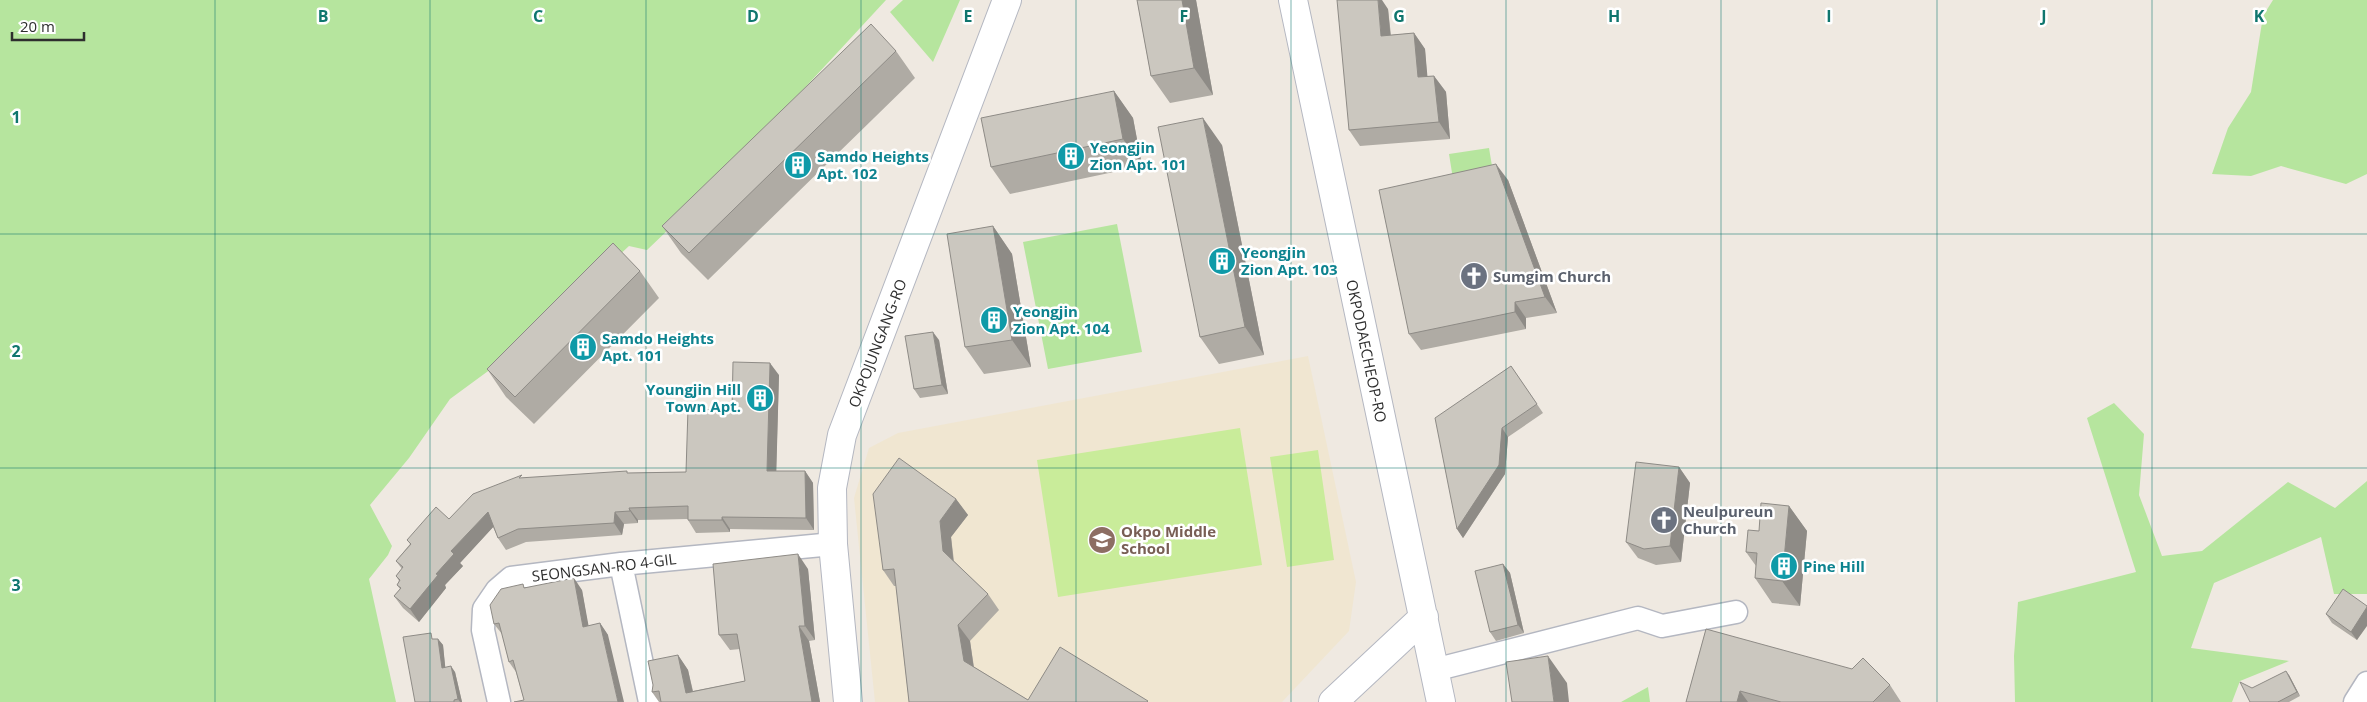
<svg xmlns="http://www.w3.org/2000/svg" width="2367" height="702" viewBox="0 0 2367 702" font-family="'Open Sans',sans-serif">
	<style>
		.education { fill: #f0e6d1 }
		.green { fill: #b6e59e }
		.pitch { fill: #c9ec9a }
		.lines { fill: none; stroke-linecap: round; stroke-linejoin: round }
		.street-casing { stroke: #b4b7c1; stroke-width: 25 }
		.secondary-casing { stroke: #b4b7c1; stroke-width: 30 }
		.street { stroke: #fff; stroke-width: 22 }
		.secondary { stroke: #fff; stroke-width: 28 }
		.wall { fill: #afaba4 }
		.shaded-wall { fill: #8e8b86 }
		.building { fill: #cbc7bf; stroke: #8e8b86 }
		.grid { fill: none; stroke: #0f766e; stroke-width: 1; stroke-opacity: 0.55 }
		.labels { text-anchor: middle; dominant-baseline: central; stroke-width: 5; stroke-linejoin: round; paint-order: stroke }
		.culture-label { font-size: 15px; font-weight: bold; fill: #0d838f; stroke: #fff; text-anchor: start }
		.worship-label { font-size: 15px; font-weight: bold; fill: #5b616d; stroke: #fff; text-anchor: start }
		.street-label { font-size: 15px; fill: #2e2e2e; stroke: #fff }
		.education-label { font-size: 15px; font-weight: bold; fill: #785e54; stroke: #fff; text-anchor: start }
		.grid-label { font-size: 16px; text-anchor: middle; font-weight: bold; fill: #0f766e; stroke: #fff; stroke-width: 5; stroke-linejoin: round; paint-order: stroke }
	</style>
	<rect width="100%" height="100%" fill="#efe9e1"/>
	<!-- education -->
	<path class="education" d="M1308 356 1356 582 1349 631 1282 702H875L854 498 869 448 898 433Z"/>
	<!-- green -->
	<path class="green" d="M0 0H886L713 187 647 250 629 246 518 349 450 399 409 458 370 505 392 546 388 555 369 579 396 702H0Z
		M903 0H960L933 62 890 12Z
		M2273 0H2367V174L2346 184 2281 166 2251 176 2212 174 2228 128 2251 92 2263 16Z
		M1489 148 1493 172 1453 179 1449 154Z
		M1117 224 1142 352 1048 369 1023 242Z
		M2114 403 2144 434 2139 495 2162 556 2202 551 2288 482 2335 508 2367 481V594H2334L2321 537 2214 583 2191 648 2289 661 2240 681 2232 702H2015L2014 656 2018 602 2136 572 2087 418Z
		M1648 687 1650 702H1621Z"/>
	<!-- pitch -->
	<path class="pitch" d="M1240 428 1262 565 1058 597 1037 460Z
		M1318 450 1334 560 1287 567 1270 457Z"/>
	<g class="lines">
		<!-- street casing -->
		<g class="street-casing">
			<path id="street" d="M621 564 650 702
				M1434 670 1638 618 1662 626 1736 612
				M499 702 483 630 484 609 497 590 511 578 621 564 833 544
				M2355 702 2367 683"/>
		</g>
		<!-- secondary casing -->
		<g class="secondary-casing">
			<path id="secondary" d="M1293 0 1441 702
				M848 702 833 544 832 488 842 435 1007 0
				M1333 702 1424 617"/>
		</g>
		<!-- street -->
		<use href="#street" class="street"/>
		<!-- secondary -->
		<use href="#secondary" class="secondary"/>
	</g>
	<!-- wall -->
	<path class="wall" d="M1137 0H1196L1213 95 1170 103 1151 76Z
		M1388 9 1391 35 1414 33 1425 49 1427 77 1434 76 1446 92 1450 139 1360 146 1349 130Z
		M896 51 915 78 708 280 681 253 662 226Z
		M1114 91 1133 118 1142 166 1010 194 991 167Z
		M1222 145 1264 355 1219 364 1200 337Z
		M1508 180 1557 313 1526 318V329L1421 350 1409 334Z
		M993 226 1012 254 1031 367 984 374 965 347Z
		M640 271 659 298 534 424 506 397 487 369Z
		M939 340 948 394 920 398 914 389Z
		M1511 366 1543 413 1508 437 1505 474 1463 538 1457 529Z
		M779 375 776 471H805L813 483 814 530 730 529V532L696 533 688 520V519L638 520V523L624 524 622 535 526 542 506 550 498 538 493 527 460 563 463 566 445 585 446 588 419 622 403 608 394 596 400 589 397 585 399 581 396 576 402 569 396 561 410 544 407 540 449 519 524 478 628 473 686 472 732 410Z
		M1679 467 1690 483 1681 562 1656 565 1638 558 1626 542Z
		M956 499 968 515 951 537 954 561 988 594 999 610 970 641 974 667 1028 700 1148 701 909 702 896 586H894L883 570Z
		M1789 506 1807 531 1800 606 1772 603 1755 578 1756 566 1746 552 1759 531Z
		M1503 564 1510 573 1524 633 1496 641 1490 632Z
		M808 569 815 640 809 641 820 702H659L652 692 678 655 688 670 693 691 745 681 740 649 730 650 719 635Z
		M525 587 582 590 588 626 600 623 608 635 524 700 516 672 509 662 502 634 494 624Z
		M2367 606 2357 640 2332 623 2326 614Z
		M1706 629 1890 685 1901 702H1686Z
		M436 639H438L443 645 445 667 455 672 462 702H415Z
		M2289 675 2300 696 2289 702H2250L2252 688Z"/>
	<!-- shaded-wall -->
	<path class="shaded-wall" d="M1182 0H1196L1213 95 1194 68Z
		M1378 0H1382L1388 9 1392 52 1381 36Z
		M1414 33 1425 49 1429 94 1418 77Z
		M1434 76 1446 92 1450 139 1439 122Z
		M1114 91 1133 118 1142 166 1123 139Z
		M1203 118 1222 145 1264 355 1245 327Z
		M1496 164 1508 180 1557 313 1545 297Z
		M993 226 1012 254 1031 367 1012 340Z
		M1515 302 1526 318V329L1515 312Z
		M933 332 939 340 948 394 942 385Z
		M770 363 779 375 776 483 767 471Z
		M1502 428 1508 437 1505 474 1463 538 1457 529Z
		M1679 467 1690 483 1681 562 1670 546Z
		M805 471 813 483 814 530 806 518Z
		M956 499 968 515 951 537 954 567 943 551 940 521Z
		M1789 506 1807 531 1800 606 1782 581Z
		M629 508 638 520V523L630 511Z
		M488 512 496 524 460 563 463 566 445 585 446 588 419 622 410 609 451 551Z
		M615 512 624 524 622 535 614 523Z
		M722 517 730 529V532L722 520Z
		M798 554 808 569 815 640 805 626Z
		M1503 564 1510 573 1524 633 1518 625Z
		M574 578 582 590 591 639 583 627Z
		M2367 607V626L2357 640 2351 632Z
		M600 623 608 635 624 702H618Z
		M958 625 970 641 975 677 964 661Z
		M799 626 809 641 820 702H812Z
		M438 639 443 645 446 674 442 668Z
		M678 655 688 670 695 702 686 693Z
		M1548 656 1567 683 1569 702H1554Z
		M451 666 455 672 462 702H460L458 699Z
		M2286 671 2289 675 2300 696 2297 692Z
		M1740 691 1748 702H1737Z"/>
	<!-- building -->
	<path class="building" d="M1137 0H1182L1194 68 1151 76Z
		M1337 0H1378L1381 36 1414 33 1418 77 1434 76 1439 122 1349 130Z
		M871 24 896 51 689 253 662 226Z
		M1114 91 1123 139 991 167 981 118Z
		M1203 118 1245 327 1200 337 1158 127Z
		M1496 164 1545 297 1515 302V312L1409 334 1379 190Z
		M993 226 1012 340 965 347 947 234Z
		M613 243 640 271 515 397 487 369Z
		M933 332 942 385 914 389 905 336Z
		M733 362 770 363 767 471H805L806 518 722 517V520H688V506L629 508 630 511 615 512 614 523 518 529 498 538 488 512 451 551 454 554 436 574 438 575 410 609 394 596 401 588 397 585 400 580 396 576 403 567 396 561 411 544 407 540 436 507 449 519 473 494 522 475 519 478 627 471V473L686 472 688 409 732 410Z
		M1511 366 1537 404 1502 428 1499 465 1457 529 1435 418Z
		M899 458 956 499 940 521 943 551 988 594 958 625 964 661 1028 700 1060 647 1148 701 1147 702H909L894 569 883 570 873 494Z
		M1636 462 1679 467 1670 546 1644 549 1626 542Z
		M1761 503 1789 506 1782 581 1755 578 1757 553 1746 552 1748 530 1759 531Z
		M798 554 805 626H799L812 702H661L659 691 652 692 653 685 648 661 678 655 686 693 745 681 737 634 719 635 713 564Z
		M1503 564 1518 625 1490 632 1475 571Z
		M574 578 583 627 600 623 618 702H514L524 700 513 660 509 662 499 623 494 624 490 605 501 589 523 584 524 588Z
		M2343 589 2367 606V607L2351 632 2326 614Z
		M1706 629 1852 669 1863 658 1890 685 1873 702H1781L1740 691 1737 702H1686Z
		M431 633 432 639H438L442 668 451 666 458 699 454 700V702H415L403 637Z
		M1548 656 1554 702H1512L1506 662Z
		M2286 671 2297 692 2278 702H2279H2250L2240 682 2252 688Z"/>
	<!-- grid -->
	<path class="grid" d="M215 0V702M430 0V702M646 0V702M861 0V702M1076 0V702M1291 0V702M1506 0V702M1721 0V702M1937 0V702M2152 0V702M0 234H2367M0 468H2367"/>
	<!-- icons -->
	<defs>
		<g id="building-disc" transform="scale(1.4375)"><circle r="9.5" fill="#0f9aa8" stroke="#fff"/><path d="M-4-6H4V6H1V3H-1V6H-4ZM-2.5-4.3h1.7v1.8h-1.7ZM.8-4.3h1.7v1.8H.8ZM-2.5-1h1.7V.8h-1.7ZM.8-1h1.7V.8H.8Z" fill="#fff"/></g>
		<g id="church-disc" transform="scale(1.4375)"><circle r="9.5" fill="#6b7280" stroke="#fff"/><path d="M-1.2-6h2.4v3.5h3.3v2.4h-3.3V6h-2.4V-.1h-3.3v-2.4h3.3Z" fill="#fff"/></g>
		<g id="school-disc" transform="scale(1.4375)"><circle r="9.5" fill="#8d6e63" stroke="#fff"/><path d="M0-5L7-2L0 1L-7-2ZM-4 1L0 2.5L4 1V4Q0 6-4 4Z" fill="#fff"/></g>
	</defs>
	<g fill-rule="evenodd">
		<use href="#building-disc" x="1071" y="156"/>
		<use href="#building-disc" x="798" y="165"/>
		<use href="#building-disc" x="1222" y="261"/>
		<use href="#church-disc" x="1474" y="276"/>
		<use href="#building-disc" x="994" y="320"/>
		<use href="#building-disc" x="583" y="347"/>
		<use href="#building-disc" x="760" y="398"/>
		<use href="#church-disc" x="1664" y="520"/>
		<use href="#school-disc" x="1102" y="540"/>
		<use href="#building-disc" x="1784" y="566"/>
	</g>
	<g class="labels">
		<!-- culture labels -->
		<g class="culture-label">
			<text x="1090" y="147">Yeongjin<tspan x="1090" dy="17">Zion Apt. 101</tspan></text>
			<text x="817" y="156">Samdo Heights<tspan x="817" dy="17">Apt. 102</tspan></text>
			<text x="1241" y="252">Yeongjin<tspan x="1241" dy="17">Zion Apt. 103</tspan></text>
			<text x="1013" y="311">Yeongjin<tspan x="1013" dy="17">Zion Apt. 104</tspan></text>
			<text x="602" y="338">Samdo Heights<tspan x="602" dy="17">Apt. 101</tspan></text>
			<text x="741" y="389" text-anchor="end">Youngjin Hill<tspan x="741" dy="17">Town Apt.</tspan></text>
			<text x="1803" y="566">Pine Hill</text>
		</g>
		<!-- worship labels -->
		<g class="worship-label">
			<text x="1493" y="276">Sumgim Church</text>
			<text x="1683" y="511">Neulpureun<tspan x="1683" dy="17">Church</tspan></text>
		</g>
		<!-- street labels -->
		<g class="street-label">
			<text transform="translate(877 343) rotate(-69)">OKPOJUNGANG-RO</text>
			<text transform="translate(1367 351) rotate(78)">OKPODAECHEOP-RO</text>
			<text transform="translate(604 567) rotate(-7)">SEONGSAN-RO 4-GIL</text>
		</g>
		<!-- education labels -->
		<g class="education-label">
			<text x="1121" y="531">Okpo Middle<tspan x="1121" dy="17">School</tspan></text>
		</g>
	</g>
	<g class="grid-label">
		<text x="323" y="22">B</text>
		<text x="538" y="22">C</text>
		<text x="753" y="22">D</text>
		<text x="968" y="22">E</text>
		<text x="1184" y="22">F</text>
		<text x="1399" y="22">G</text>
		<text x="1614" y="22">H</text>
		<text x="1829" y="22">I</text>
		<text x="2044" y="22">J</text>
		<text x="2259" y="22">K</text>
		<text x="16" y="123">1</text>
		<text x="16" y="357">2</text>
		<text x="16" y="591">3</text>
	</g>
	<!-- scale -->
	<path d="M12 32v8h72v-8" fill="none" stroke="#2e2e2e" stroke-width="2.5"/>
	<text x="20" y="32" font-size="15" fill="#2e2e2e" stroke="#ffffff" stroke-width="4" paint-order="stroke">20 m</text>
</svg>
